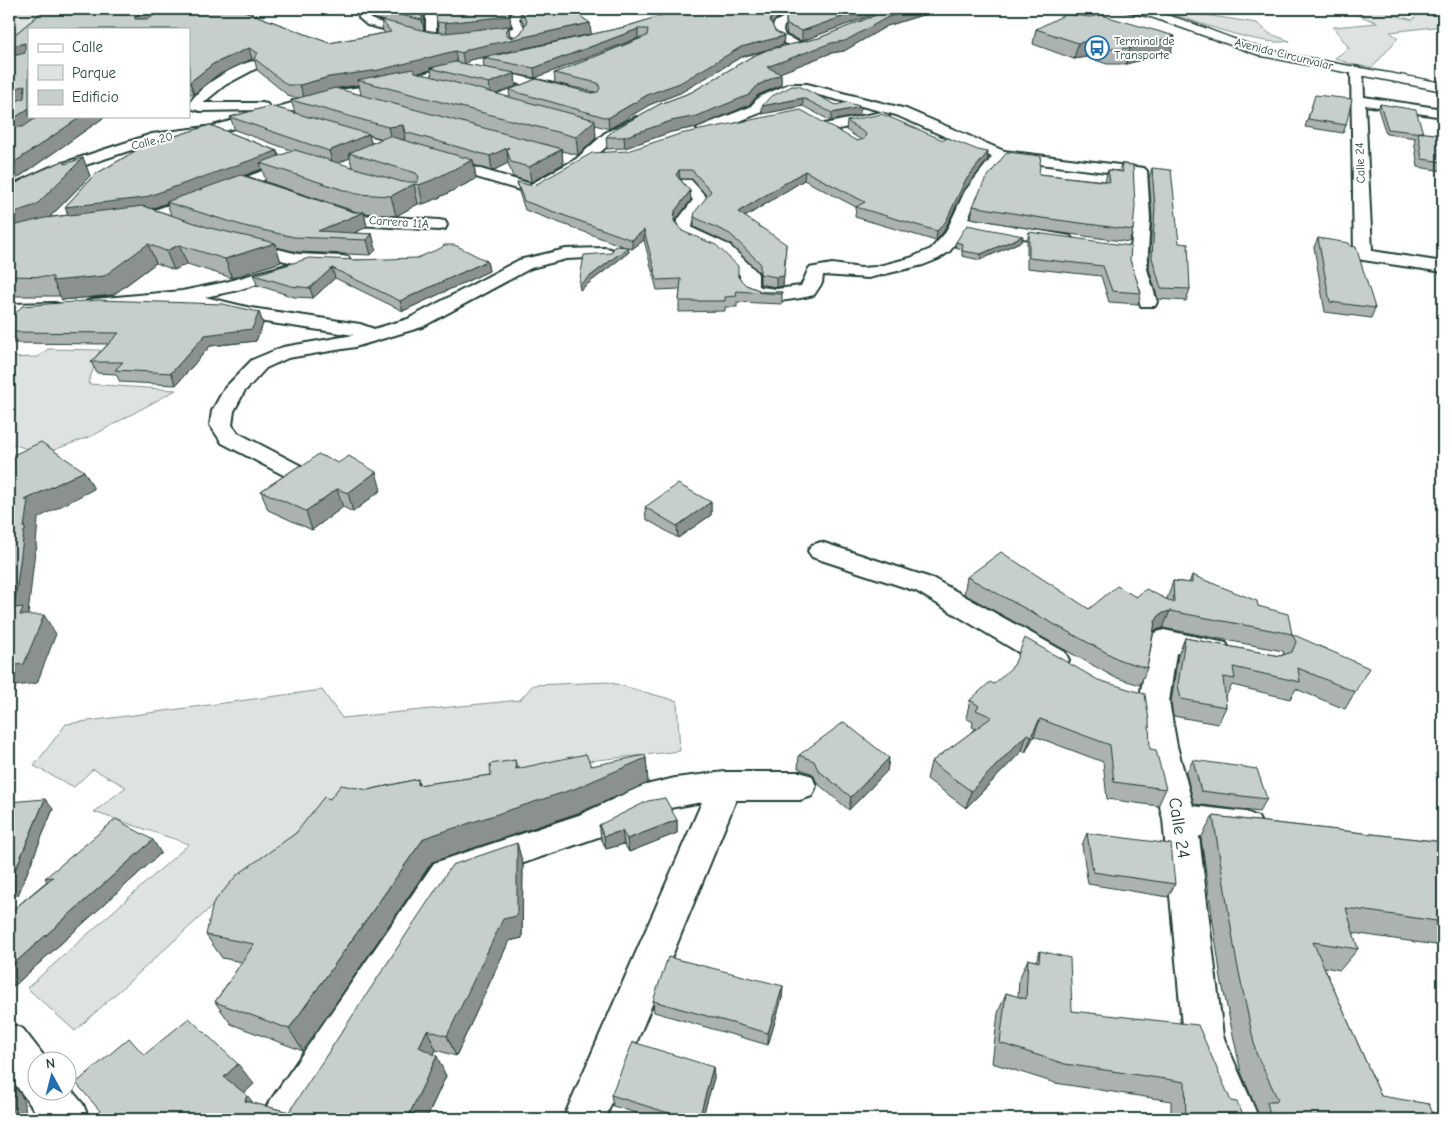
<svg xmlns="http://www.w3.org/2000/svg" width="1452" height="1128" viewBox="0 0 1452 1128" font-family="'Comic Neue',sans-serif">
	<style>
		.green { fill: #dee3e2; stroke: #7e908b }
		.lines { fill: none; stroke-linecap: round; stroke-linejoin: round }
		.minor-casing { stroke: #1f3d34; stroke-width: 4 }
		.primary-casing { stroke: #1f3d34; stroke-width: 3 }
		.minor { fill: #fff; fill-rule: evenodd }
		.primary { fill: #fff; fill-rule: evenodd }
		.wall { fill: #abb2af; stroke: #1f3d34; fill-rule: evenodd }
		.shaded-wall { fill: #8b918f; stroke: #1f3d34 }
		.building { fill: #c7cfcc; stroke: #1f3d34 }
		.labels { text-anchor: middle; dominant-baseline: central; stroke-width: 4; stroke-linejoin: round; paint-order: stroke }
		.far-poi-label { font-size: 12px; fill: #1f3d34; stroke: #fff; text-anchor: start }
		.far-street-label { font-size: 12px; fill: #1f3d34; stroke: #fff }
		.near-street-label { font-size: 18px; fill: #1f3d34; stroke: #fff }
	</style>
	<rect width="100%" height="100%" fill="#fff"/>
	<filter id="ink" filterUnits="userSpaceOnUse"><feTurbulence type="fractalNoise" baseFrequency=".02" numOctaves="2"/><feDisplacementMap in="SourceGraphic" scale="10" xChannelSelector="R" yChannelSelector="G"/><feConvolveMatrix kernelMatrix="1 2 1 2 8 2 1 2 1" color-interpolation-filters="sRGB"/></filter>
	<g filter="url(#ink)">
		<!-- green -->
		<path class="green" d="M9 9H53L29 29 9 52Z
			M1343 9H1393L1394 15 1413 20 1420 9H1443V26L1390 32 1398 38 1372 68 1350 64 1335 58 1349 48 1333 27 1378 23Z
			M1173 10 1257 23 1270 34 1290 41C1262 48 1191 19 1161 11Z
			M48 349 100 350 88 384 176 390 94 435 43 454 9 443V358L38 357Z
			M608 682 677 701 680 751 588 761 241 880 75 1031 27 988 189 844 94 812 126 787 93 769 74 787 34 766 66 724 322 690 342 718 520 700 533 685Z"/>
		<g class="lines">
			<!-- minor casing -->
			<g class="minor-casing">
				<path id="minor" d="M358 9H368L369 17 375 21 420 32 422 34 416 37 367 25 359 18Z
					M426 9H436V40H428L426 38Z
					M515 9H525L519 19 527 31 518 47H510L508 45 514 35 474 39 468 36 474 33 514 28 509 19Z
					M799 9H811L784 26 783 30 785 36 806 45V49L802 50 776 40 771 30 775 22Z
					M253 61 259 65 257 68 225 85 203 103H262L267 104 269 107 267 110 200 111 190 108 189 104C201 85 231 67 253 61Z
					M457 65 493 70 567 87 568 90 562 94 493 78 457 73 382 92 334 99 214 134 159 141 58 174 9 197V186L48 168 152 134 213 126 333 91 382 84Z
					M1357 67 1363 71 1364 97 1443 109V117L1365 105 1372 251 1443 262V272L1363 260 1357 259 1354 255 1351 71Z
					M789 84H807L906 109 1004 151 1144 168 1147 171 1150 218 1147 269 1157 302 1155 306H1141L1129 269 1134 218 1132 175 1005 160 981 191 968 218 1064 235 1070 236 1073 240 1070 244 1064 245 965 228 950 251 938 259 923 265 868 278 823 275 822 283 814 295C793 300 755 308 740 287V275L717 253 684 239 676 229 677 221 693 200 678 183 681 180H691L709 200 693 221 692 228 729 245 755 270 758 274V285L761 287 776 289 801 286 809 268 832 264 861 268 875 267 910 258 931 249 946 232 965 191 992 157 896 115 807 92H791L769 103 760 113 709 133 704 134 697 130 699 127 750 107 759 97Z
					M882 112 889 116 887 119 829 131 822 127 824 124Z
					M636 117 641 118 643 121 641 124 615 139 586 165 533 194 332 134 330 131 337 127 342 128 531 184 576 159 605 133Z
					M296 159 303 163 301 166 157 220 127 224 119 219 127 214 149 212Z
					M332 206 360 215 439 220 445 221 447 225 445 229 439 230 358 225 326 214 324 211Z
					M245 241 298 254 342 256 348 257 351 261 348 265 342 266 298 264 239 250 236 246 239 242Z
					M605 248 611 249 614 253 611 257 566 259 531 268 422 327 355 347 288 358 266 368 244 392 234 411 232 425 238 433 311 471 315 476 311 481 303 483 295 481 222 443 210 425 212 411 224 389 252 360 283 347 354 335 251 320 181 302 94 311 87 309 85 305 87 301 94 299 182 291 226 282 289 264 295 265 298 269 295 273 234 291 205 297 251 308 360 324 374 329 408 319 519 260 566 249Z
					M55 303 62 305 64 309 62 313 9 316V304Z
					M821 542 934 579 1065 652 1069 660 1065 668 1055 671 1045 668 916 591 812 557 808 551 812 545Z
					M1164 630 1226 643 1230 650 1226 657 1216 660 1176 653 1169 702 1177 746 1193 806 1246 812 1258 817 1263 827 1258 837 1246 842 1199 836 1223 1036 1259 1119H1217L1183 1037 1163 819 1145 746 1139 702 1150 640 1154 633Z
					M725 772H800L812 776 816 786 812 796 800 800H736L605 1119H563L702 802 649 812 601 836 458 886 307 1119H262L268 1104 434 863 579 815 642 786 675 778Z
					M9 1023 23 1029 47 1060H38V1090H68V1086L83 1104 89 1119H41L9 1076Z"/>
			</g>
			<!-- primary casing -->
			<g class="primary-casing">
				<path id="primary" d="M1124 9C1175 9 1221 39 1270 50 1327 63 1386 72 1443 83V91L1262 56 1154 18 1125 11Z"/>
			</g>
			<!-- minor -->
			<use href="#minor" class="minor"/>
			<!-- primary -->
			<use href="#primary" class="primary"/>
		</g>
		<!-- wall -->
		<path class="wall" d="M46 9H158V12L149 19 163 9H239L329 43 385 33 383 31 381 20 376 19 371 16 369 9H425L424 30 439 32 435 9H513L509 15 511 26 509 27 510 37 512 38 521 33 525 26 521 19 520 9H570L590 23 591 34 470 60 465 64 484 68 483 58 625 27 682 9H797L787 12 776 19 772 25 775 31 784 36 783 45 772 49 819 38 891 9H933L932 12 887 26 844 51 831 53 779 73 781 74V85L758 95 749 105 697 127 671 132 625 148 607 149 606 137 615 129 660 104 692 92 751 57 765 51 741 57 680 93 649 105 609 129 595 125 596 138 578 155 562 151 563 164 531 182 513 177 508 163 492 171 474 165 476 179 436 199 423 204H418L396 216 364 213 367 227 354 233 372 234 376 250 371 255 298 252 276 247 281 262 232 278 187 264 174 270 156 263 113 295 62 300 61 296H9V187L33 174 63 161 65 164 83 158 90 176 50 217 68 215 65 207 94 175 144 146 210 125 277 151 279 156 293 151 235 130 230 117 270 106 295 113 291 100 300 98 290 97 257 70 255 61 252 59 216 76 194 94H189V29H29V116H106L9 184V39ZM638 38H641L554 73 555 83 595 92 592 93 536 79 509 90 510 98 496 94 516 86 515 74 535 78ZM431 70 432 77 418 73ZM359 85 361 95 337 89ZM369 135 383 139 371 143ZM350 158 352 168 337 163ZM262 169 266 182 357 212H354L244 175ZM167 203 171 215 152 209Z
			M888 9 802 41 787 35 786 27V18Z
			M1036 29 1171 52 1126 64H1107L1086 57 1074 59 1033 44Z
			M792 86 836 105 860 115 831 121 803 106 762 114Z
			M1313 102 1346 125 1343 133 1305 127Z
			M1380 104 1423 133 1443 135V171L1418 167 1414 140 1416 138 1386 134 1378 109Z
			M847 121 987 161 964 190 944 231 936 241 855 217 856 207 804 180 745 217 786 254 783 286 776 287 760 284V273L730 244 694 227V217L707 196 692 179H680L690 191 691 200 675 221 682 231 738 277 746 285 764 292H782V304L737 302V307H725V311L679 312V301L680 289 657 290 644 240 632 249 628 248 629 252 580 290 611 253 625 247 525 210 519 192 517 182 533 186 861 140 846 130Z
			M1121 164 1133 165V230L1129 242 1032 229 971 218 973 206 1039 174 1105 181 1108 170 1119 171Z
			M1152 168 1179 243 1190 289 1186 301 1158 299 1149 269 1152 218 1149 178Z
			M1029 232 1130 260 1141 293 1138 304 1109 302 1101 276 1027 268V242Z
			M1318 238 1375 308 1371 318 1325 312 1314 247Z
			M1022 241 980 260 962 256V249L955 247 956 242Z
			M356 260 487 261 489 271 403 311 335 278 313 298 294 297 257 285 254 275Z
			M259 312 263 324 256 341 210 346 176 385 120 382 116 374 97 373 91 362 108 344 9 343V321Z
			M299 466 381 490 353 512 343 507 312 530 268 510 261 491Z
			M711 502V515L678 538 646 519 645 507Z
			M1192 575 1258 606 1292 634 1355 692 1345 709 1296 689 1290 699 1232 685 1226 696H1225L1226 707 1218 724 1173 716 1171 702 1178 655 1185 638 1280 656 1284 654 1283 651 1163 628 1154 631 1147 668 1140 685 1114 677 964 594 967 577 1089 609 1136 597 1167 599 1173 581 1189 583Z
			M970 700 1150 749 1166 789 1158 806 1107 799 1103 762 1034 736 1025 753 1022 751 966 808 927 779 931 762 976 729 972 727 973 722 966 718Z
			M799 755 889 758 887 771 849 810 817 783 813 774 798 768Z
			M646 758 648 783 578 813 432 862 303 1051 231 1024 215 1002 242 962 222 958 206 935 296 833 330 799 368 790 418 779 419 785 491 775 515 760 517 768 591 766Z
			M1193 760 1267 799 1259 812 1194 804 1186 773Z
			M9 802 53 809 18 895 9 896Z
			M1213 816 1443 842V946L1353 933 1358 949 1340 970 1324 967 1381 1096 1435 1119H1252L1258 1113 1241 1072 1221 979 1201 838Z
			M677 820V833L629 852 624 844 606 849 601 838 599 825Z
			M1087 833 1175 884 1168 897 1088 884 1082 845Z
			M517 843 523 865 522 938 509 941 456 1056 436 1050 434 1054 446 1076 426 1119H107L144 1055 254 1084 244 1093 252 1103 289 1112Z
			M161 853 14 986 9 982V913L47 881 45 878Z
			M1040 951 1072 1011 1231 1101 1245 1119H1171V1101L1055 1083 992 1063 998 1013 1006 993 1018 997 1019 979 1028 959 1036 961Z
			M783 986 782 998 768 1045 654 1012 653 1001Z
			M713 1067 714 1078 702 1119H656L613 1106 611 1095Z"/>
		<!-- shaded-wall -->
		<path class="shaded-wall" d="M145 9H158V12L139 29 135 19V17Z
			M422 9H425L424 31 422 20Z
			M506 9H513L509 16H510L511 26 509 27 510 37 509 40 590 23 591 34 470 60 464 65 462 53 468 49 447 34 445 23Z
			M778 9H797L787 12 776 19 769 29 770 20Z
			M864 9H888L802 41V31Z
			M915 9H933L932 12 887 26 844 51 831 53 767 78V67L888 17Z
			M638 29V38L535 78 534 68Z
			M784 36 783 45 741 57 680 93 649 105 609 129 608 118 649 94 741 47Z
			M1175 36 1171 52 1126 64 1130 48Z
			M1089 41 1086 57 1074 59 1078 43Z
			M25 43 29 55 9 60V47Z
			M249 48 252 59 216 76 194 94 190 82 213 64Z
			M455 51 457 63 430 68 431 70 382 82 357 80 359 85 332 89 304 98 300 85 329 77Z
			M515 73 516 86 491 96 489 83Z
			M781 74V85L758 95 749 105 697 127 671 132 625 148 624 137 758 85Z
			M25 85 29 99 9 107V92Z
			M803 98V106L762 114V106Z
			M861 107 860 115 831 121 832 113Z
			M29 108V116H40L14 135 9 122Z
			M82 116H106L9 184V166Z
			M595 120 596 138 578 155 576 137Z
			M403 125 405 139 391 141 388 127Z
			M369 134 372 148 349 153 350 158 333 165 329 151Z
			M509 147 507 150 508 163 492 171 490 156Z
			M562 149 563 164 531 182 529 167Z
			M277 151 281 162 260 163 262 169 168 203 166 202 167 203 148 210 71 220 65 207Z
			M988 152 987 161 964 190 944 231 936 241 937 231 965 181Z
			M83 158 90 176 44 223 9 235V214Z
			M473 160 476 179 436 199 423 204 419 185Z
			M679 170 680 179 676 175Z
			M805 171 804 180 738 221V212Z
			M414 184 418 204 396 216 391 196Z
			M690 191 691 200 675 221V230V211Z
			M364 212 367 227 341 239 318 231Z
			M644 230V240L632 249V240Z
			M372 234 376 250 371 255 367 240Z
			M1023 236 1022 241 980 260 981 254Z
			M275 243 281 262 232 278 225 259Z
			M148 244 156 263 113 295 62 300 53 281Z
			M786 244 783 286 776 287V277Z
			M179 245 187 264 174 270 166 251Z
			M628 247 629 252 580 290 579 285Z
			M487 261 489 271 403 311 400 301Z
			M332 268 335 278 313 298 310 288Z
			M259 312 263 324 256 341 210 346 176 385 171 373 205 335Z
			M84 471 94 489 38 518V519L36 545 37 549 35 550 28 615 33 634 14 608 24 528 25 500Z
			M376 472 381 490 353 512 348 493Z
			M337 489 343 507 312 530 306 511Z
			M711 502V515L678 538 677 526Z
			M1170 611 1163 628 1153 631 1155 622 1160 614Z
			M44 615 56 634 37 683 9 687V666Z
			M1040 719 1034 736 1025 753 1031 736Z
			M1027 734 1022 751 966 808 971 791Z
			M646 758 648 783 578 813 432 862 303 1051 289 1029 424 838Z
			M889 758 887 771 849 810 851 797Z
			M45 799 53 809 18 895 9 885Z
			M677 820V833L629 852 627 839Z
			M622 831 624 844 606 849 604 836Z
			M153 840 161 853 14 986 9 980V968Z
			M517 843 523 865 522 938 509 941 456 1056 447 1036Z
			M783 986 782 998 768 1045V1033Z
			M427 1030 436 1050 429 1067 419 1047Z
			M437 1056 446 1076 426 1119H407Z
			M238 1064 254 1084 240 1097 224 1077Z
			M713 1067 714 1078 702 1119H699Z
			M9 1079 22 1096 28 1119H10L9 1116Z
			M247 1095 262 1114 245 1101Z"/>
		<!-- building -->
		<path class="building" d="M46 9H145L135 17V19H149L163 9H239L329 43 391 32 381 20 430 32 445 33 509 26 505 34 512 38 521 33 527 21 520 9H570L590 23 468 49 462 53 455 51 379 70 329 77 300 85H287L254 58 258 53 249 48 213 64 190 82H189V29H29V108L9 122V104L24 98 25 85 9 92V57L25 53V43L9 47V39Z
			M375 9H422V20Z
			M435 9H507L510 16 445 23 437 22Z
			M682 9H778L770 20 775 31 784 36 741 47 680 83 649 94 608 118 509 90 536 79 592 93 598 92 600 88 598 83 554 73 647 36 648 29H638L534 68 483 58 625 27Z
			M801 9H864L802 31 787 25 786 18Z
			M891 9H915L888 17 845 41 831 43 767 67 781 74 758 85 749 95 697 116 671 121 624 137H606L615 129 660 104 692 92 751 57 767 50 819 38Z
			M1066 14 1090 17 1101 15 1175 36 1130 48 1111 49 1089 41 1078 43 1036 29Z
			M455 62 515 73 489 83 430 68Z
			M413 69 415 72 595 120 576 137 357 80Z
			M792 86H799L836 105 847 102 861 107 832 113 803 98 762 106 770 97Z
			M335 88 562 149 529 167 511 162 507 150 509 147 490 156 405 132 403 125 388 127 291 100Z
			M1315 95 1352 99 1346 125 1308 119Z
			M1380 104 1416 110 1423 133 1388 129Z
			M270 106 369 134 329 151 230 117Z
			M801 110 857 141 864 139 866 134 847 121 882 114 943 140 948 138 978 150 988 152 965 181 946 221 937 231 856 207 865 202 805 171 738 212 786 244 784 276 776 277 760 274V263L730 234 694 217 695 212 711 191 692 170H679L676 175 690 191 675 211 674 221 682 231 716 245 738 266V277L746 285 764 292H782V294L736 291 737 296 725 297V301H679L681 279 657 280 644 230 632 240 524 201 517 182 533 186 592 153 627 151 680 134Z
			M39 116H82L9 166V123L10 127H23Z
			M210 125 277 151 143 198 65 207 94 175 144 146Z
			M1418 132 1443 135V162L1422 159Z
			M389 136 473 160 432 180 419 185 414 184 391 196 356 194 260 163 295 150 402 182H417L419 177 416 173 349 153Z
			M1007 152 1041 156 1039 174 1110 182 1108 170 1123 172 1121 164 1133 165 1135 206 1133 230 1035 217 973 206 985 180Z
			M83 158 36 205 9 214V187L33 174 63 161 65 164Z
			M1152 168 1171 170 1179 243 1188 244 1190 289 1161 288 1152 258 1155 208Z
			M241 175 354 212H364L318 231 372 234 367 240 294 237 244 226 166 202Z
			M143 206 210 228 275 243 225 259 179 245 166 251 148 244 104 276 53 281V277L9 276V227L45 218Z
			M967 225 1023 236 981 254 962 251 963 244 956 242Z
			M1029 232 1131 246 1130 260 1141 293 1112 291 1103 266 1029 258Z
			M1318 238 1349 243 1350 246 1356 247 1375 308 1330 302Z
			M444 245H455L487 261 400 301 332 268 310 288 291 286 254 275 309 258 356 260 417 258 441 248Z
			M615 246 628 247 579 285 584 255 611 253Z
			M98 300 223 304 259 312 252 329 205 335 171 373 115 370 123 362H91L119 333 9 332V321L22 306Z
			M41 442 84 471 25 500H28L24 528 26 530 24 531 14 608 23 607 20 615H44L24 664 9 666V457Z
			M318 454 338 463 349 456 376 472 348 493 337 489 306 511 261 491 299 466 306 464Z
			M678 484 711 502 677 526 645 507Z
			M1001 552 1089 609 1117 586 1136 597 1146 589 1174 603 1173 581 1192 583V575L1257 601 1258 606 1288 614 1292 634 1369 668 1355 692 1298 668 1300 682 1233 667 1235 679 1223 677 1226 707 1181 699 1178 685 1185 638 1280 656 1292 652 1296 642 1292 634 1170 611 1160 614 1155 622 1147 668 1120 660 967 577Z
			M1025 638 1098 680 1145 694 1149 720 1150 749 1156 750 1166 789 1114 782 1110 745 1040 719 1031 736 1027 734 971 791 931 762 992 717 976 710 979 706 970 700 990 682 994 684 1014 665Z
			M844 722 889 758 851 797 818 770 814 761 799 755Z
			M586 754 591 766 645 755 646 758 574 789 424 838 289 1029 215 1002 254 944 206 935 213 903 237 875 296 833 324 797 330 799 341 785 368 790 418 779V785L491 775 490 764 515 760 516 769Z
			M1193 760 1257 769 1267 799 1201 791Z
			M665 798 677 820 627 839 622 831 604 836 599 825 648 801Z
			M45 799 9 885V802Z
			M1213 816 1443 842V922L1346 908 1358 949 1313 942 1381 1096 1429 1104 1435 1119H1271L1267 1102H1276L1278 1100 1256 1053 1236 958Z
			M116 819 153 840 9 968V913L53 877 45 878Z
			M1087 833 1171 844 1175 884 1093 872Z
			M517 843V916L503 919 447 1036 427 1030 419 1047 437 1056 407 1119H107L76 1083 129 1038 144 1055 189 1018 238 1064 224 1077 247 1095 245 1101 289 1112 452 865Z
			M1040 951 1070 958 1072 1011 1198 1025 1231 1101 1237 1102 1245 1119H1186L1185 1082 1065 1064 1000 1043 1006 993 1026 999 1028 959 1039 962Z
			M668 957 783 986 768 1033 653 1001Z
			M633 1042 713 1067 699 1119H688L611 1095Z"/>
	</g>
	<!-- icons -->
	<defs>
		<g id="bus-ring" transform="scale(1.25)"><circle r="9.5" fill="#fff" stroke="#1f6fb2" stroke-width="1.5"/><path d="M-5-6H5V4H4V6H2V4H-2V6H-4V4H-5ZM-3.5-4V0h7V-4ZM-3.5 1.2v1.5H-2V1.2ZM2 1.2v1.5H3.5V1.2Z" fill="#1f6fb2"/></g>
	</defs>
	<g fill-rule="evenodd">
		<use href="#bus-ring" x="1097" y="48"/>
	</g>
	<g class="labels">
		<!-- far-poi labels -->
		<g class="far-poi-label">
			<text x="1114" y="41">Terminal de<tspan x="1114" dy="14">Transporte</tspan></text>
		</g>
		<!-- far-street labels -->
		<g class="far-street-label">
			<text transform="translate(1284 54) rotate(14)">Avenida Circunvalar</text>
			<text transform="translate(152 141) rotate(-14)">Calle 20</text>
			<text transform="translate(1360 163) rotate(-92)">Calle 24</text>
			<text transform="translate(399 222) rotate(4)">Carrera 11A</text>
		</g>
		<!-- near-street labels -->
		<g class="near-street-label">
			<text transform="translate(1179 828) rotate(81)">Calle 24</text>
		</g>
	</g>
	<!-- margin -->
	<rect width="1452" height="1128" fill="none" stroke="#fff" stroke-width="30"/>
	<rect x="15" y="15" width="1422" height="1098" fill="none" stroke="#1f3d34" stroke-width="2" filter="url(#ink)"/>
	<!-- legend -->
	<rect x="28" y="28" width="162" height="90" fill="#ffffff" stroke="#a5b1ae"/>
	<rect x="38" y="44" width="25" height="8" fill="#ffffff" stroke="#a5b1ae"/>
	<text x="72" y="52" font-size="15" fill="#1f3d34">Calle</text>
	<rect x="38" y="65" width="25" height="15" fill="#dee3e2" stroke="#a5b1ae"/>
	<text x="72" y="78" font-size="15" fill="#1f3d34">Parque</text>
	<rect x="38" y="90" width="25" height="15" fill="#c7cfcc" stroke="#a5b1ae"/>
	<text x="72" y="102" font-size="15" fill="#1f3d34">Edificio</text>
	<!-- north arrow -->
	<g transform="translate(52 1076) rotate(353)"><circle r="24" fill="#ffffff" stroke="#a5b1ae"/>
	<path d="M0-4L9 19L0 12L-9 19Z" fill="#1f6fb2"/>
	<text y="-8" font-size="14" font-weight="bold" text-anchor="middle" fill="#1f3d34">N</text>
	</g>
</svg>
